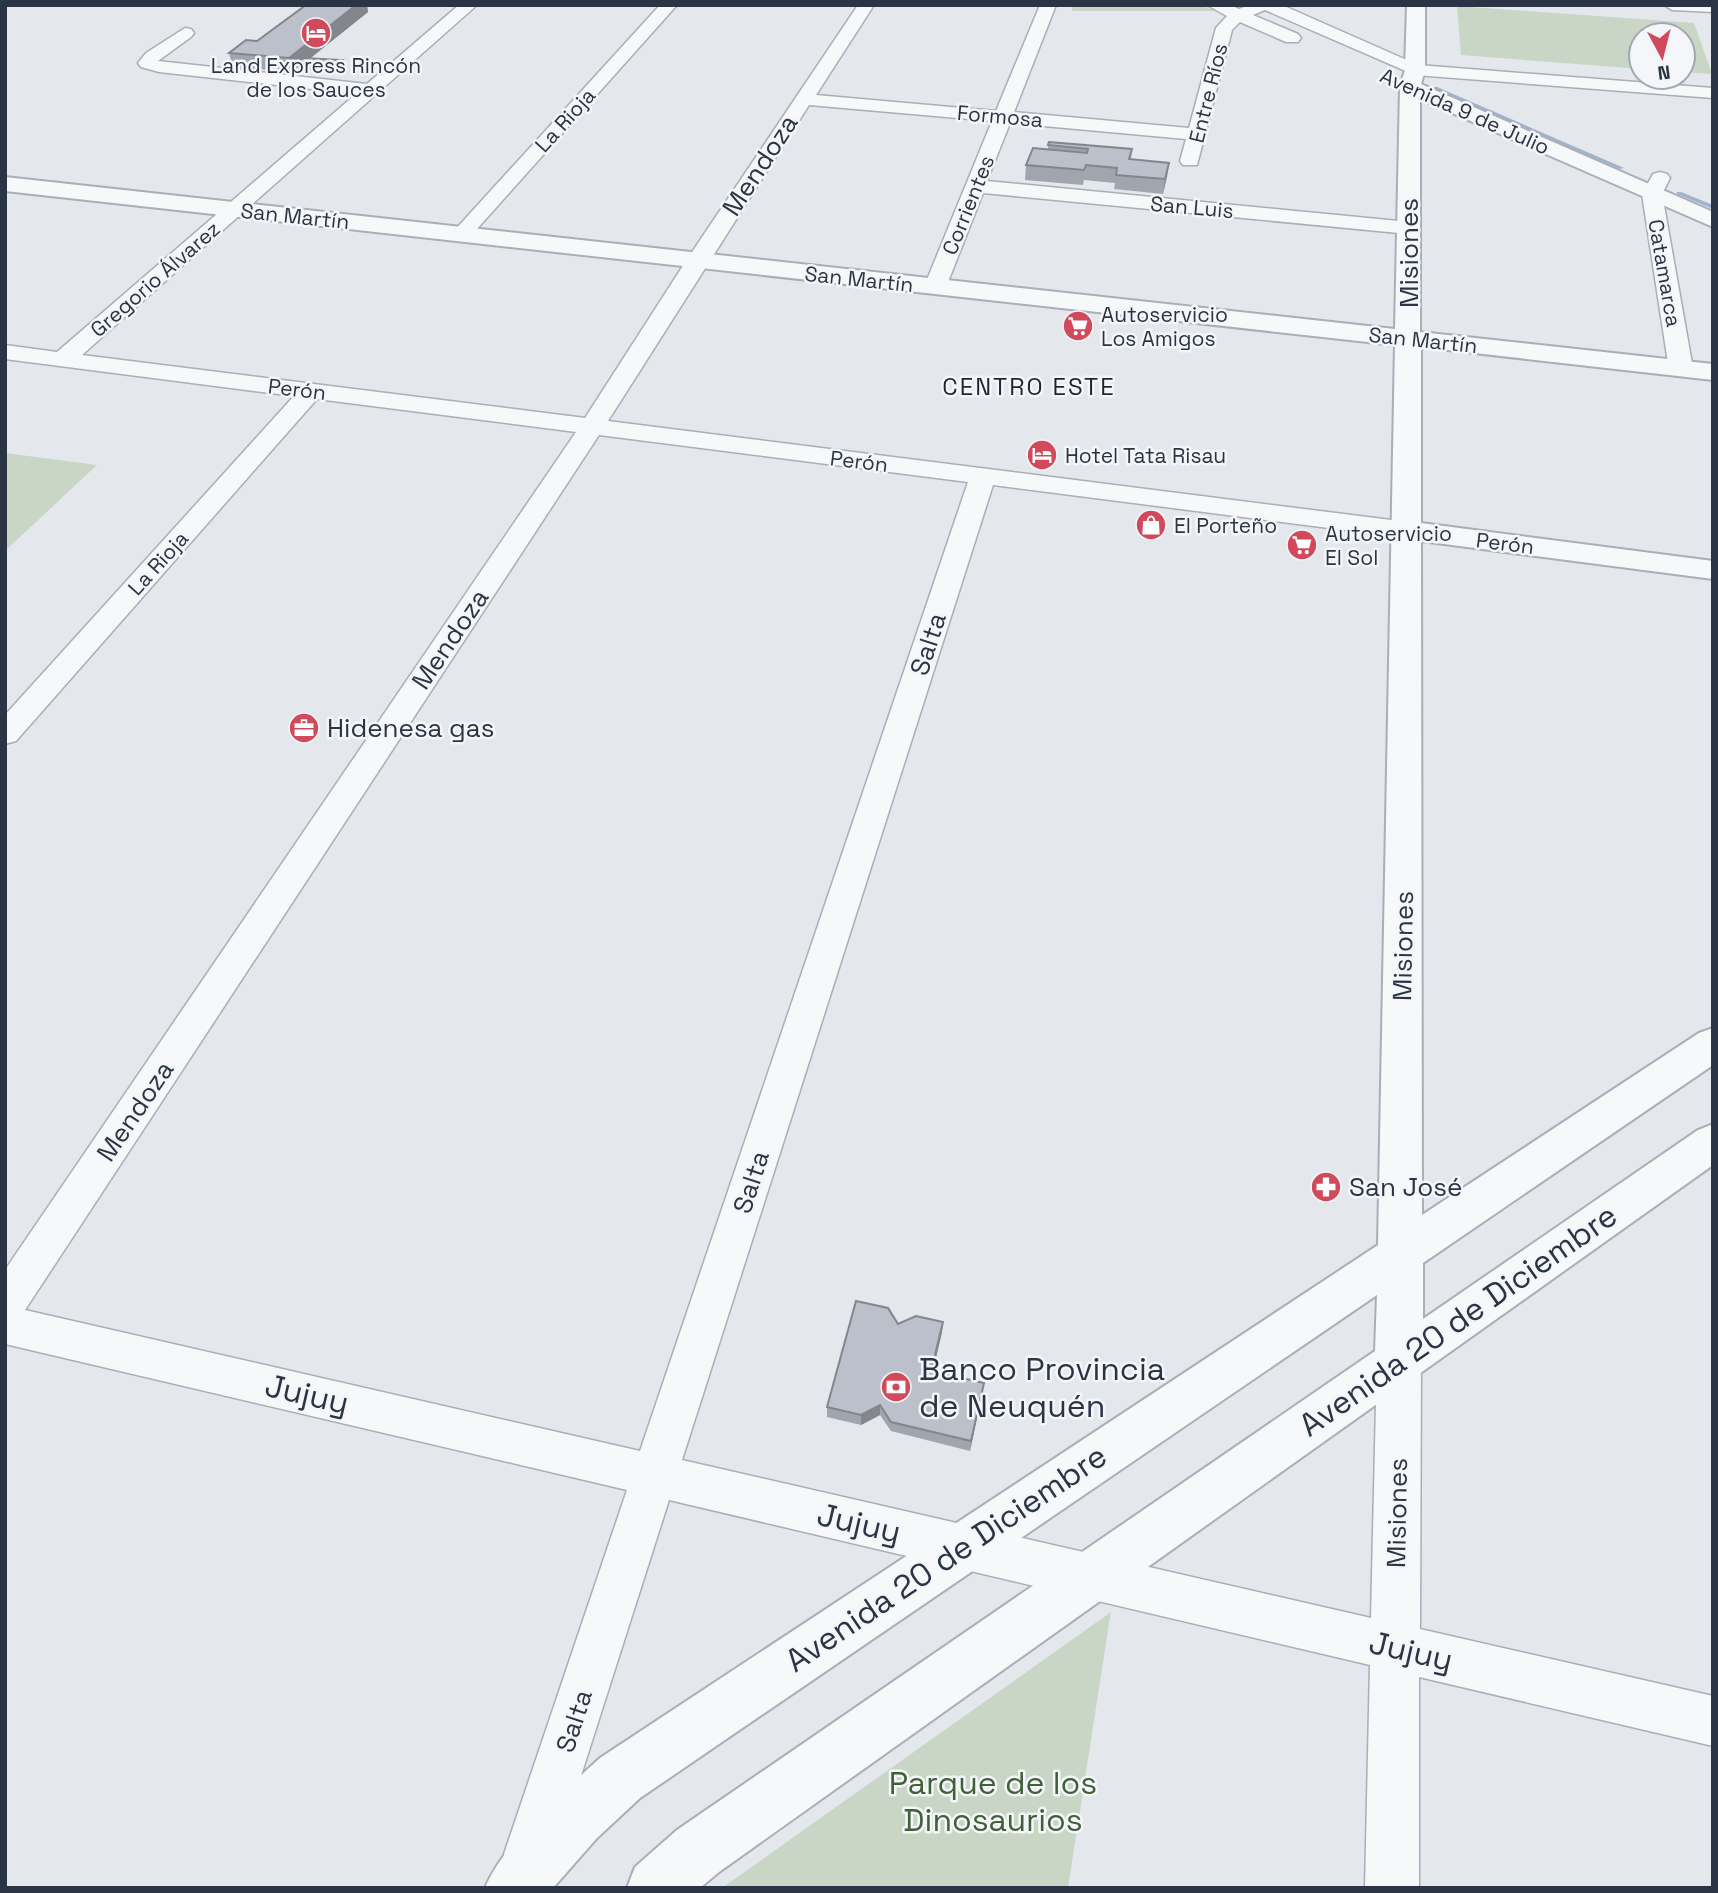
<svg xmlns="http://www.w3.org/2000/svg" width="1718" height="1893" viewBox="0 0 1718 1893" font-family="'Space Grotesk',sans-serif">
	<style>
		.green { fill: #c9d6c5 }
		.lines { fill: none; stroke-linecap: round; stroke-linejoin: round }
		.stream { fill: #9fb4cc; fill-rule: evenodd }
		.minor-casing { stroke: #a9aeb7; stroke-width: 3 }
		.tertiary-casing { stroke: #a9aeb7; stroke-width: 4 }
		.minor { fill: #f7f8fa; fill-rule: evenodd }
		.tertiary { fill: #f7f8fa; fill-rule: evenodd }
		.wall { fill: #a1a5ae }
		.shaded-wall { fill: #83868d }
		.building { fill: #bbc0ca; stroke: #83868d; stroke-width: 2 }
		.labels { text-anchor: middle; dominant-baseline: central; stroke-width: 5; stroke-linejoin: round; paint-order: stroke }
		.far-poi-label { font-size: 21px; fill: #2b3445; stroke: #f4f6f9; text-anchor: start }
		.far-street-label { font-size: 21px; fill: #2b3445; stroke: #f4f6f9 }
		.far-quarter-label { font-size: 24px; letter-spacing: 2px; fill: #1d2536; stroke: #f4f6f9 }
		.street-label { font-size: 26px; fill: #2b3445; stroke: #f4f6f9 }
		.poi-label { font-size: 26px; fill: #2b3445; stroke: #f4f6f9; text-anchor: start }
		.near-street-label { font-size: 32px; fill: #2b3445; stroke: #f4f6f9 }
		.near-poi-label { font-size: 32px; fill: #2b3445; stroke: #f4f6f9; text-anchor: start }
		.near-park-label { font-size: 32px; fill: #3f6138; stroke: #f4f6f9 }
	</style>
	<rect width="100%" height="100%" fill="#e4e7ec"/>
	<!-- green -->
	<path class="green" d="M1073 5H1201L1215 11H1072Z
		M1457 6 1694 23 1712 74 1683 72V35H1641V69L1461 55Z
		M5 453 97 465 5 551Z
		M1111 1611 1068 1888H722L1111 1612Z"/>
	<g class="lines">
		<!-- stream -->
		<path class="stream" d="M1433 87H1437L1624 168 1619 169 1433 89Z
			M1677 192H1681L1713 205V209L1677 194Z"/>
		<!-- minor casing -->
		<g class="minor-casing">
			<path id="minor" d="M459 5H477L82 355 585 418 686 261 858 5H874L816 95 996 111 1040 5H1056L1014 112 1189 128 1216 28 1227 16 1207 5H1230L1239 9 1249 5H1282L1418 65 1713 88V98L1415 75 1265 10 1253 15 1298 34 1301 38 1298 42H1286L1240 22 1232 30 1197 165H1183L1180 161 1186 139 1010 123 987 181 1409 222 1416 224 1419 228 1416 232 1409 234 983 193 946 287 943 292H927L924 287 992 121 809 105 608 421 1407 522 1416 524 1420 530 1416 536 1407 538 993 485 682 1460 1371 1618 1377 1360 1384 1346 1399 1340 1414 1346 1421 1360 1420 1629 1713 1696V1746L1419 1677V1888H1365L1370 1665 669 1500 556 1854 549 1873 530 1880 511 1873 504 1854 627 1490 5 1344V1270L576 432 317 399 16 741 5 744V715L294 396 5 359V345L57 352 356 94 159 72 141 67 138 63 146 53 185 28 191 29 194 33 191 37 158 61 367 84ZM599 435 968 482 640 1451 25 1310Z
				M660 5H677L468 239H454L451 235 454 231Z
				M1664 5H1713V12L1672 10Z
				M1660 172 1667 174 1670 178 1662 194 1693 369 1689 374H1673L1669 369 1642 194 1653 174Z"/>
		</g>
		<!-- tertiary casing -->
		<g class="tertiary-casing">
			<path id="tertiary" d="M1407 5H1425V70L1421 84 1713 212V227L1420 99V332L1713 364V380L1421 347V523L1713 561V579L1421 541 1422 1215 1699 1033 1713 1028V1065L1423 1263V1319L1698 1130 1713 1124V1165L719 1872 700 1888H627L635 1867 677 1830 1375 1351 1377 1295 640 1798 597 1838 553 1888H485C504 1842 563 1792 600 1758L1378 1245 1395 345 5 191V177L1395 329 1400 87 1405 70Z"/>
		</g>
		<!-- minor -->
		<use href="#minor" class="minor"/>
		<!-- tertiary -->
		<use href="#tertiary" class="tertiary"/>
	</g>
	<!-- wall -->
	<path class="wall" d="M306 5H367L368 12 310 58 342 60 343 65 332 74 297 68 292 72 233 67 229 53 257 41Z
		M1048 145 1132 149 1131 159 1169 163 1163 194 1114 189 1115 183 1084 180 1083 185 1025 180 1026 165 1048 150Z
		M898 1324 942 1332 933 1372 982 1393 970 1451 891 1431 880 1415 861 1425 827 1417V1407Z"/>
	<!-- shaded-wall -->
	<path class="shaded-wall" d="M356 5H367L368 12 302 65 296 64 297 68 292 72 289 58Z
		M342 60 343 65 332 74 330 69Z
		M1169 163 1167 177 1163 194 1165 179Z
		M943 1322 942 1332 930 1381 931 1371Z
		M984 1383 982 1393 970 1451 971 1441Z
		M880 1405V1415L861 1425V1415Z"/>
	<!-- building -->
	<path class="building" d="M306 5H356L289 58 229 53 246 40 257 41Z
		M303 58 342 60 330 69 296 64Z
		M1049 142 1132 149 1129 159 1169 163 1165 179 1116 175 1117 168 1086 165 1084 170 1026 165 1033 148 1087 153 1088 149 1048 145Z
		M856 1301 888 1308 898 1324 916 1316 943 1322 931 1371 984 1383 971 1441 891 1422 880 1405 861 1415 827 1407Z"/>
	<!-- icons -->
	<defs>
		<g id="hotel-disc" transform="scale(1.575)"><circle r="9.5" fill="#d1495b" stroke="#f4f6f9"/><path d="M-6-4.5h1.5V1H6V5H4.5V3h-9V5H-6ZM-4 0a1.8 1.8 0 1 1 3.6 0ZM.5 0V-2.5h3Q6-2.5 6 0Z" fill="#fff"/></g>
		<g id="supermarket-disc" transform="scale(1.575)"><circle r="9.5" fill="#d1495b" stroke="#f4f6f9"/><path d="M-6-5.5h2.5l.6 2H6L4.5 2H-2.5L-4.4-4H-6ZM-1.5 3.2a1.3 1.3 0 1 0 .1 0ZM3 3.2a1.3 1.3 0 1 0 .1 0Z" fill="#fff"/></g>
		<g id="shop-disc" transform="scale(1.575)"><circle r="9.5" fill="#d1495b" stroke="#f4f6f9"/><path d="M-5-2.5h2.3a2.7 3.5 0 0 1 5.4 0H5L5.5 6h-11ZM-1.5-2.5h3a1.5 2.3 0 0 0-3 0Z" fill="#fff"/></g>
		<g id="office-disc" transform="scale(1.575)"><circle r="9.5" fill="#d1495b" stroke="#f4f6f9"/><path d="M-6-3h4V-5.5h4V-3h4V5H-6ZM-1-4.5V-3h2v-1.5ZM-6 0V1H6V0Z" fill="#fff"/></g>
		<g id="pharmacy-disc" transform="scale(1.575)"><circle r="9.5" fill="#d1495b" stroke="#f4f6f9"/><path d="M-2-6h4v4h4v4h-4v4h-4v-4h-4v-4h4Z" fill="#fff"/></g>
		<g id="bank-disc" transform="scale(1.575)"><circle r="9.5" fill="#d1495b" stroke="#f4f6f9"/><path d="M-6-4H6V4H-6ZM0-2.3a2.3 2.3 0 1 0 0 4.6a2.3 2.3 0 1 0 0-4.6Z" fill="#fff"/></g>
	</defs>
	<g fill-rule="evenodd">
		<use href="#hotel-disc" x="316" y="33"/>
		<use href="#supermarket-disc" x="1078" y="326"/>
		<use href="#hotel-disc" x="1042" y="455"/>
		<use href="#shop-disc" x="1151" y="525"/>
		<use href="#supermarket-disc" x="1302" y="545"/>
		<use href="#office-disc" x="304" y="728"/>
		<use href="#pharmacy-disc" x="1326" y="1187"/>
		<use href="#bank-disc" x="896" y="1387"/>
	</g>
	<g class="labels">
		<!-- far-poi labels -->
		<g class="far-poi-label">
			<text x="316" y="65" text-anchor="middle">Land Express Rincón<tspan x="316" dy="24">de los Sauces</tspan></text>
			<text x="1101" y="314">Autoservicio<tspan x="1101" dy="24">Los Amigos</tspan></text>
			<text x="1065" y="455">Hotel Tata Risau</text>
			<text x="1174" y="525">El Porteño</text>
			<text x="1325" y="533">Autoservicio<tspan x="1325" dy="24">El Sol</tspan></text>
		</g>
		<!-- far-street labels -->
		<g class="far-street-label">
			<text transform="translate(1208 93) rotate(-76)">Entre Ríos</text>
			<text transform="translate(1465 111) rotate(24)">Avenida 9 de Julio</text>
			<text transform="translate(1000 116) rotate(5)">Formosa</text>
			<text transform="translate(565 120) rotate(-48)">La Rioja</text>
			<text transform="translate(968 205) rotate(-68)">Corrientes</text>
			<text transform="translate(1192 207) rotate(5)">San Luis</text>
			<text transform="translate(295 216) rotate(6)">San Martín</text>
			<text transform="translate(1665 273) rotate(80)">Catamarca</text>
			<text transform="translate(155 279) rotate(-41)">Gregorio Álvarez</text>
			<text transform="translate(859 279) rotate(6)">San Martín</text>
			<text transform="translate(1423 340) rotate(6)">San Martín</text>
			<text transform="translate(297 389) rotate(7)">Perón</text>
			<text transform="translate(859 461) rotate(7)">Perón</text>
			<text transform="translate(1505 543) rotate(7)">Perón</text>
			<text transform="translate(158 563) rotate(-48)">La Rioja</text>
		</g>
		<!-- far-quarter labels -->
		<g class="far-quarter-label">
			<text x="1029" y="386">CENTRO ESTE</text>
		</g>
		<!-- street labels -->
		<g class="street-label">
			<text transform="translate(760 165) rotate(-57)">Mendoza</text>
			<text transform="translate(1409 253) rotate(-90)">Misiones</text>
			<text transform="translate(450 639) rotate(-56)">Mendoza</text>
			<text transform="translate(928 644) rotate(-72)">Salta</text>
			<text transform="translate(1403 946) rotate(-89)">Misiones</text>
			<text transform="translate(135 1111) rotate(-56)">Mendoza</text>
			<text transform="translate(751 1182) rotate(-72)">Salta</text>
			<text transform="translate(1397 1513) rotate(-89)">Misiones</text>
			<text transform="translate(574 1721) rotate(-72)">Salta</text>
		</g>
		<!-- poi labels -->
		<g class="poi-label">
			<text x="327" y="728">Hidenesa gas</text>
			<text x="1349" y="1187">San José</text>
		</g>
		<!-- near-street labels -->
		<g class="near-street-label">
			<text transform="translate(1458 1320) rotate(-35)">Avenida 20 de Diciembre</text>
			<text transform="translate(307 1394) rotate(13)">Jujuy</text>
			<text transform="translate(859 1523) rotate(13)">Jujuy</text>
			<text transform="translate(946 1558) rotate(-34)">Avenida 20 de Diciembre</text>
			<text transform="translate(1411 1651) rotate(13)">Jujuy</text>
		</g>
		<!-- near-poi labels -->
		<g class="near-poi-label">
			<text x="919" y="1369">Banco Provincia<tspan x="919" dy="37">de Neuquén</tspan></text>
		</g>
		<!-- near-park labels -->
		<g class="near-park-label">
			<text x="993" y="1783">Parque de los<tspan x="993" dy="37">Dinosaurios</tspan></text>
		</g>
	</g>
	<!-- border -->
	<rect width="1718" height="1893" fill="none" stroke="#2b3445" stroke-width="14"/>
	<!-- north arrow -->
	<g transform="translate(1662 56) rotate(173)"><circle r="33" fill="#f4f6f9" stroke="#a4a8b1" stroke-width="2"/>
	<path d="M0-5L12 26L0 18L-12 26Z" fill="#d1495b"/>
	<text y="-10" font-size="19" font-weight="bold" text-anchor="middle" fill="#2b3445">N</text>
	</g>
</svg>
